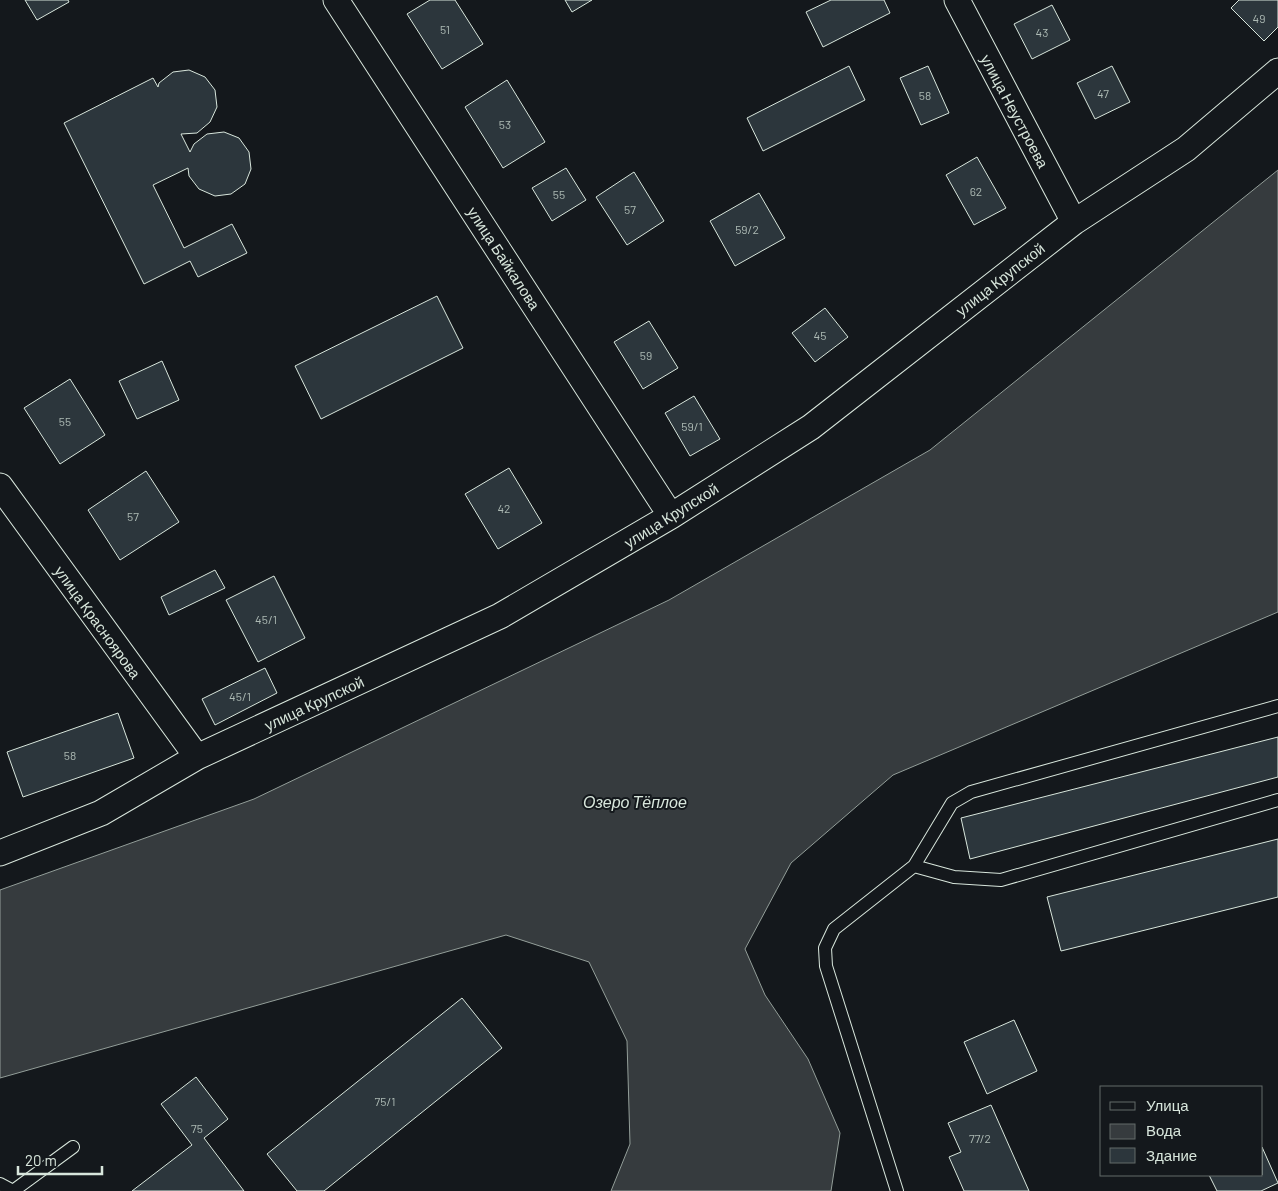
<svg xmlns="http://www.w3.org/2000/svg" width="1278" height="1191" viewBox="0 0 1278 1191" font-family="Barlow,sans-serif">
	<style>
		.water { fill: #363b3e; stroke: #939e99 }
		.building { fill: #2c363c; stroke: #d8e6dc }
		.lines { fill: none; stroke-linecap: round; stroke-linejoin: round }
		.service-casing { stroke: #d8e6dc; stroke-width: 14 }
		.minor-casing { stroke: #d8e6dc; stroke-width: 27 }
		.service { stroke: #14181c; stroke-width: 12 }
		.minor { stroke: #14181c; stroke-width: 25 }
		.labels { text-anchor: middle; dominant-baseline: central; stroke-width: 4; stroke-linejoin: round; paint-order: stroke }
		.number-label { font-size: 12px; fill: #adbab4 }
		.street-label { font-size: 15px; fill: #d8e6dc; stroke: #14181c }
		.water-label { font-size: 16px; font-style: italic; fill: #d8e6dc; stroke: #14181c }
	</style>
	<rect width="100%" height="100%" fill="#14181c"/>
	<!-- water -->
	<path class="water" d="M1278 170V612L893 775 791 863 745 949 765 995 808 1059 840 1133 831 1191H611L630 1144 627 1041 589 962 506 935 0 1078V890L254 799 669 600 930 450Z"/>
	<!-- building -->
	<path class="building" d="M25 0H68L69 2 37 20Z
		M430 0H455L483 44 442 69 407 14Z
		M565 0H592L572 12Z
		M831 0H884L890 13 823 47 806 12Z
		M1239 0H1278V27L1264 41 1231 8Z
		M1052 5 1070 40 1032 59 1014 24Z
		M849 66 865 100 763 151 747 118Z
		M928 66 949 113 921 125 900 78Z
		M1112 66 1130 102 1095 119 1077 83Z
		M189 70 205 77 215 90 217 107 210 122 197 133 181 134 190 152 194 144 207 134 224 132 239 138 249 152 251 169 245 184 231 194 215 196 199 189 189 176 188 168 153 185 184 248 232 224 247 253 198 277 190 261 144 284 64 123 153 78 158 87 159 83 173 72Z
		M507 80 545 142 503 168 465 107Z
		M977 157 1006 208 974 225 946 175Z
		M566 168 586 200 552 221 532 188Z
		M634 172 664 221 627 245 596 197Z
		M759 193 785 238 735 266 710 221Z
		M437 296 463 348 321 419 295 366Z
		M825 308 848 337 815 362 792 333Z
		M649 321 678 368 643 389 614 342Z
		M162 361 179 400 137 419 119 381Z
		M70 379 105 435 60 464 24 408Z
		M694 396 720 439 690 456 665 413Z
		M509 468 542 523 498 549 465 494Z
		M146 471 179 522 120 560 88 510Z
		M215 570 225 588 169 615 161 597Z
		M274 576 305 638 258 662 226 600Z
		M265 668 277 693 215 725 202 699Z
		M118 713 134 758 23 797 7 752Z
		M1278 737V777L970 859 961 818Z
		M1278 839V897L1061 951 1047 897Z
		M462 998 502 1048 324 1191H297L267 1154Z
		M1014 1020 1037 1071 987 1094 964 1042Z
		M196 1077 228 1119 204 1138 244 1191H132L192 1145 161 1104Z
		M991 1105 1029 1191H964L949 1157 961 1152 948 1123Z
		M1262 1147 1278 1183 1261 1191H1217L1209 1175H1262Z"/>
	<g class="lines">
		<!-- service casing -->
		<g class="service-casing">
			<path id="service" d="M914 866 954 877 1001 880 1278 800
				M0 1184 13 1191 73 1147
				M897 1191 826 966 825 948 834 929 914 866 952 803 971 792 1278 706"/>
		</g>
		<!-- minor casing -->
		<g class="minor-casing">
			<path id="minor" d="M336 0 671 516
				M957 0 1074 222
				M0 486 197 757
				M0 853 101 813 197 757 500 616 671 516 811 427 1074 222 1186 149 1278 71"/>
		</g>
		<!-- service -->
		<use href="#service" class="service"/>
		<!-- minor -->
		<use href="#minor" class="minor"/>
	</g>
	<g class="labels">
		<!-- number labels -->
		<g class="number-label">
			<text x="1259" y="18">49</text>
			<text x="445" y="29">51</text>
			<text x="1042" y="32">43</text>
			<text x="1103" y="93">47</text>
			<text x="925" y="95">58</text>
			<text x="505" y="124">53</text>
			<text x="976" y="191">62</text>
			<text x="559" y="194">55</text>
			<text x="630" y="209">57</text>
			<text x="747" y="229">59/2</text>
			<text x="820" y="335">45</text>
			<text x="646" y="355">59</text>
			<text x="65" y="421">55</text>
			<text x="692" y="426">59/1</text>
			<text x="504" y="508">42</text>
			<text x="133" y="516">57</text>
			<text x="266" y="619">45/1</text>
			<text x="240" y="696">45/1</text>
			<text x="70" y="755">58</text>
			<text x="385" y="1101">75/1</text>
			<text x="197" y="1128">75</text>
			<text x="980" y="1138">77/2</text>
		</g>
		<!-- street labels -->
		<g class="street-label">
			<text transform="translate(1015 111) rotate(62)">улица Неустроева</text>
			<text transform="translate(504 258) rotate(57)">улица Байкалова</text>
			<text transform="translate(1000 279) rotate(-38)">улица Крупской</text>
			<text transform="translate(671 515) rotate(-32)">улица Крупской</text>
			<text transform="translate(98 622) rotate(54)">улица Красноярова</text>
			<text transform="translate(314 703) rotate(-25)">улица Крупской</text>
		</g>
		<!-- water labels -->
		<g class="water-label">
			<text x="635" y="801">Озеро Тёплое</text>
		</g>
	</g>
	<!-- legend -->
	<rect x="1100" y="1086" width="162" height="90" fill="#14181c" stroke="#626a69"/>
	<rect x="1110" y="1102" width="25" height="8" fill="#14181c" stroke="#626a69"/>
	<text x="1146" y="1111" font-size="15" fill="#d8e6dc">Улица</text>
	<rect x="1110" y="1124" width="25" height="15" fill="#363b3e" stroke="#626a69"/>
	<text x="1146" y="1136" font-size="15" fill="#d8e6dc">Вода</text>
	<rect x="1110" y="1148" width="25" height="15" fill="#2c363c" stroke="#626a69"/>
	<text x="1146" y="1161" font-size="15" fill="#d8e6dc">Здание</text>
	<!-- scale -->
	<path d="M18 1166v8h84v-8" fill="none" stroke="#d8e6dc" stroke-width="2.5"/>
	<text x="25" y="1166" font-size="15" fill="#d8e6dc" stroke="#14181c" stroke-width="4" paint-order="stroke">20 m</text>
</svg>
